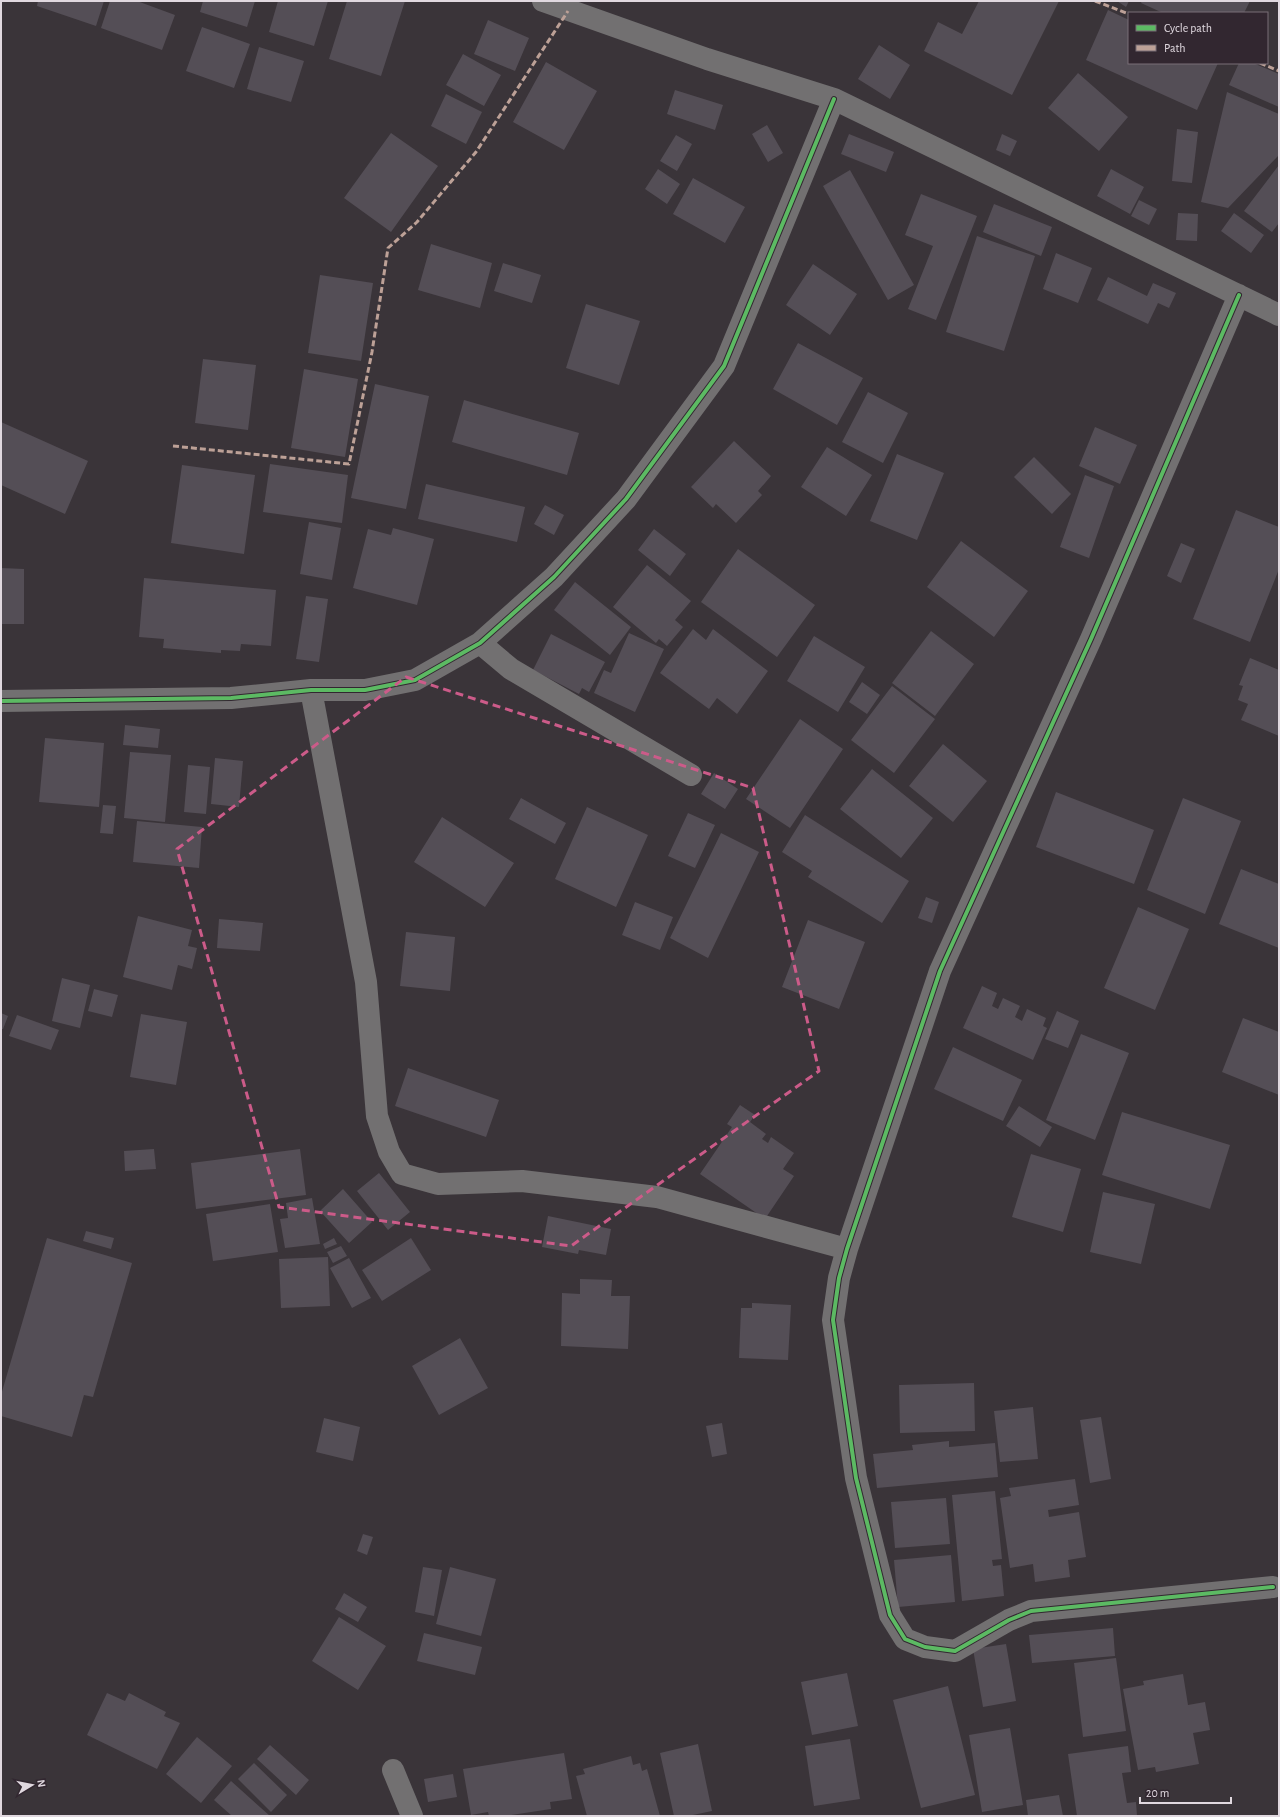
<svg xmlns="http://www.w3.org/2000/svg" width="1280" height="1817" viewBox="0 0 1280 1817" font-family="'Alegreya Sans',sans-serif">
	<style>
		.building { fill: #544e56 }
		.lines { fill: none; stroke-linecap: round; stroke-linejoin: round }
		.street { stroke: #727071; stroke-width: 22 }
		.quiet { stroke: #bda197; stroke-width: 3; stroke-dasharray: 6 3; stroke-linecap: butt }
		.cycleway-casing { stroke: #322730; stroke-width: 6 }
		.cycleway { stroke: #5cba63; stroke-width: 4 }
		.marked { fill: none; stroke: #cc5b89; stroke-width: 3; stroke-dasharray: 8 5; stroke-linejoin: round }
	</style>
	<rect width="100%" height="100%" fill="#3a3439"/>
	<!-- building -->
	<path class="building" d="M38 1H104L96 26 37 6Z
		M110 1H137L175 15 162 50 101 28Z
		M203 1H255L247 27 200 12Z
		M278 1H328L314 46 269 32Z
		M347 1H405L381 76 329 59Z
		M979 1H1059L1012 95 924 51 938 22 962 34Z
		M1117 1H1129L1126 7Z
		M1142 1H1250L1244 13H1163L1141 3Z
		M1108 10 1129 20V63H1218L1197 110 1086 60Z
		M488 20 529 38 515 71 474 54Z
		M202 27 250 44 234 88 186 71Z
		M879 45 910 65 890 99 858 79Z
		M259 47 304 61 291 102 247 89Z
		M463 54 501 75 484 106 446 85Z
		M546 62 597 91 564 150 513 122Z
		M1239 63H1253L1279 74V107L1229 85Z
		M1078 73 1128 117 1099 151 1048 108Z
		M675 90 723 105 715 130 667 114Z
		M1227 92 1279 114V155L1228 208 1201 202Z
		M446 94 482 112 466 144 431 126Z
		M767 125 783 153 768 162 752 134Z
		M1177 129 1198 132 1192 183 1172 181Z
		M391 133 438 166 391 232 344 198Z
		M849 134 894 152 886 172 841 154Z
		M1002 134 1017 141 1010 156 996 150Z
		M676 135 692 144 677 171 660 161Z
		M1279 165V223L1272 232 1244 211Z
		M658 169 680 184 667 204 645 189Z
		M1111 169 1144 187 1130 214 1097 196Z
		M850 170 914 285 888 300 823 186Z
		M693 178 745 207 725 243 673 214Z
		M921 194 977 216 936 320 908 309 933 246 905 235Z
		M1139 200 1157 209 1149 225 1131 216Z
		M994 204 1052 227 1041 256 983 232Z
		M1178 213 1198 214 1197 241 1176 240Z
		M1234 213 1264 235 1251 253 1221 231Z
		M977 236 1035 256 1004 351 946 332Z
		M431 244 492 263 480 308 418 290Z
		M1056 253 1092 268 1078 303 1043 289Z
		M503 263 541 275 532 303 494 291Z
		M813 264 857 294 830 335 786 305Z
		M320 275 373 283 361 361 308 353Z
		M1108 277 1147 296 1153 283 1176 293 1169 308 1158 303 1148 324 1097 300Z
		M586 304 640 321 619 385 566 368Z
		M798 343 863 378 837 425 773 389Z
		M203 359 256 365 248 430 195 423Z
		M304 369 358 379 345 457 291 448Z
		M375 384 429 396 406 509 351 498Z
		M868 392 908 413 883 463 842 442Z
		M464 400 579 433 567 475 452 442Z
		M1 422 88 461 65 514 1 485Z
		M1095 427 1137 445 1120 484 1079 466Z
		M734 441 771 476 758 491 762 495 736 523 716 504 713 508 691 487Z
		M827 447 872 475 846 516 801 487Z
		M897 454 944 473 917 540 870 521Z
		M1034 457 1071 494 1052 514 1014 477Z
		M270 464 348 475 342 523 263 512Z
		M182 465 255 475 244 554 171 543Z
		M1085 475 1114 486 1089 558 1060 547Z
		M426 484 525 507 517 542 418 519Z
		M545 505 564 515 554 535 534 524Z
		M1236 510 1279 527V569L1250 642 1193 619Z
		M309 522 341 528 332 580 300 574Z
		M393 528 434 539 417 605 353 588 368 529 391 535Z
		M654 529 686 554 670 576 638 550Z
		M961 541 1028 591 994 637 927 587Z
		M1181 543 1195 549 1181 583 1167 576Z
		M738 549 815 605 777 657 701 602Z
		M647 565 691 601 675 620 683 627 667 646 659 639 656 643 613 607Z
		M1 568 24 569V624H1Z
		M144 578 276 590 271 646 241 644 240 651 221 650V653L163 648 164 639 139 637Z
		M575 582 631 627 610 655 554 610Z
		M306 596 328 599 319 662 296 659Z
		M693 629 706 640 713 629 768 671 737 714 717 698 709 709 660 673Z
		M931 631 974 664 935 716 892 683Z
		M629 633 664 649 635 712 594 693 604 670 611 673Z
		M551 634 605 662 589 692 582 688 579 694 533 670Z
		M814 636 865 667 838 712 787 681Z
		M1250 658 1279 670V736L1241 720 1248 704 1238 700 1243 686 1239 685Z
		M862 682 880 695 867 714 849 702Z
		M892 686 935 719 894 773 851 740Z
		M800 719 843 749 790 828 746 799Z
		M125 725 160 729 158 748 123 745Z
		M45 738 104 743 99 807 39 802Z
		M943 744 987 781 953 822 909 786Z
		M130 752 171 755 165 822 124 818Z
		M215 758 243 761 239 807 211 804Z
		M188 765 210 767 206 814 184 812Z
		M872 769 933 818 901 858 840 809Z
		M714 773 738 789 725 809 701 794Z
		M1056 792 1154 830 1134 884 1036 847Z
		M521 798 566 823 555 844 509 819Z
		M1183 798 1241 821 1205 914 1147 890Z
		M103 805 116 806 113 834 100 833Z
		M587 807 648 835 616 907 555 879Z
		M688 813 715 825 695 868 668 856Z
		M805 815 909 881 882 923 808 877 812 871 782 852Z
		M442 817 514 863 485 907 414 862Z
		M137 821 202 827 199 868 133 862Z
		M721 833 759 852 708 958 670 938Z
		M1241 869 1279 884V948L1219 924Z
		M926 897 939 902 932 923 918 918Z
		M635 902 673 917 660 950 622 935Z
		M1138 907 1189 929 1155 1010 1104 988Z
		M138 916 192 930 188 946 197 948 192 969 178 965 172 990 123 977Z
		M219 919 263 923 260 951 217 948Z
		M808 920 865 942 839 1009 782 987Z
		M406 932 455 937 450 991 400 986Z
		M62 978 90 985 80 1028 52 1021Z
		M982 986 997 993 992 1006 998 1009 1003 998 1020 1006 1015 1017 1022 1021 1027 1009 1046 1018 1043 1026 1047 1028 1033 1060 963 1028Z
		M94 989 118 995 112 1017 88 1011Z
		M1057 1011 1079 1021 1068 1048 1045 1039Z
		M1 1013 8 1016 3 1029H1Z
		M141 1014 187 1022 176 1085 130 1077Z
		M17 1015 59 1030 51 1050 9 1036Z
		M1243 1018 1279 1032V1095L1222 1072Z
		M1081 1034 1129 1053 1095 1140 1046 1120Z
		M953 1047 1022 1080 1003 1121 934 1089Z
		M408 1068 499 1100 486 1137 395 1106Z
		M740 1105 755 1115 750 1122 766 1134 762 1139 768 1143 771 1137 794 1153 783 1169 794 1176 765 1219 700 1174 732 1127 727 1124Z
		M1019 1106 1052 1127 1040 1147 1006 1126Z
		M1122 1112 1230 1145 1210 1209 1102 1175Z
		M154 1149 156 1169 125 1171 124 1151Z
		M300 1149 306 1195 196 1209 191 1163Z
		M1031 1154 1081 1169 1063 1232 1012 1217Z
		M379 1173 410 1212 388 1230 357 1191Z
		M343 1189 372 1222 349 1243 320 1211Z
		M1103 1192 1155 1204 1141 1264 1090 1252Z
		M312 1198 320 1244 285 1248 280 1219 288 1218 286 1203Z
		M270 1204 278 1252 213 1261 206 1214Z
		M548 1216 611 1229 606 1255 579 1250 578 1254 542 1247Z
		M86 1231 114 1238 111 1249 83 1241Z
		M47 1238 132 1263 93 1397 84 1395 72 1437 1 1416V1395Z
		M334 1238 337 1244 325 1249 323 1244Z
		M411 1238 431 1270 382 1301 362 1270Z
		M341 1246 347 1256 333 1263 327 1252Z
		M328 1257 330 1306 281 1308 279 1259Z
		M349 1258 371 1298 352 1308 330 1268Z
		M580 1279 612 1280 611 1296H630L628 1349 561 1346 562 1293 580 1294Z
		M752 1303 791 1305 788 1360 739 1358 741 1308H752Z
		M460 1338 488 1388 439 1415 412 1366Z
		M974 1383 975 1431 900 1433 899 1385Z
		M1033 1407 1038 1459 1000 1462 994 1411Z
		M1101 1417 1111 1479 1090 1483 1080 1420Z
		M324 1418 360 1427 353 1461 316 1452Z
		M722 1423 727 1454 712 1457 706 1426Z
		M949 1441V1447L995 1443 998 1477 877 1488 873 1454 913 1450 912 1445Z
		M1075 1479 1079 1505 1048 1510 1049 1517 1079 1512 1086 1557 1068 1560 1070 1577 1035 1582 1033 1564 1010 1568 1000 1498 1011 1496 1009 1488Z
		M995 1491 1002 1559 992 1560 993 1566 1001 1565 1004 1596 962 1601 952 1495Z
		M946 1498 950 1544 895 1548 891 1502Z
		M363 1534 373 1537 367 1555 357 1551Z
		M951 1555 955 1602 898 1607 894 1560Z
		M423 1567 442 1570 434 1616 415 1612Z
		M450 1567 496 1579 481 1636 436 1624Z
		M344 1593 367 1607 358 1622 335 1609Z
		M339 1617 386 1646 358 1690 312 1661Z
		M1113 1628 1115 1656 1032 1663 1029 1635Z
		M424 1633 482 1647 475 1675 417 1661Z
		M1006 1644 1016 1701 983 1707 973 1649Z
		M1116 1658 1126 1731 1083 1737 1074 1663Z
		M847 1673 858 1726 812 1735 801 1682Z
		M1183 1674 1188 1705 1205 1702 1210 1730 1193 1733 1199 1764 1156 1772 1155 1767 1138 1770 1123 1689 1144 1685 1143 1681Z
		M948 1686 975 1795 921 1808 893 1700Z
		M107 1693 125 1701 129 1693 166 1712 164 1716 180 1723 157 1769 87 1735Z
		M1010 1728 1023 1805 982 1812 969 1735Z
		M197 1737 232 1766 201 1803 166 1774Z
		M850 1739 860 1799 814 1806 805 1746Z
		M698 1744 712 1811 688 1816H674L660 1753Z
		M270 1745 309 1780 296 1795 257 1759Z
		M1128 1746 1131 1772 1122 1773 1127 1803 1136 1802 1137 1816H1077L1068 1754Z
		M564 1753 572 1799 550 1802 551 1809 505 1816H489L488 1812 471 1815 463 1769Z
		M631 1756 633 1765 640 1763 642 1771 647 1769 660 1816H587L576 1776 585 1774 583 1769Z
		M254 1763 287 1795 271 1812 238 1779Z
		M453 1774 457 1797 428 1802 424 1779Z
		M231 1781 270 1816H232L214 1800Z
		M1059 1795 1063 1816H1028L1026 1800Z"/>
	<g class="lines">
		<!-- street -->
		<path class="street" d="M543 1 707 59 834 99 1279 315
			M1239 295 1091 639 940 971 847 1249 839 1278 833 1320 856 1478 890 1615 905 1639 925 1647 955 1651 1009 1620 1031 1611 1273 1587
			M480 643 511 669 691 775
			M311 690 366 982 377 1116 389 1152 402 1174 438 1184 522 1181 657 1197 847 1249
			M1 701 231 698 311 690H365L415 680 480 643 554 577 626 499 724 366 834 99
			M393 1770 412 1816"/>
		<!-- quiet -->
		<path class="quiet" d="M1095 1 1129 14
			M1260 63 1279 71
			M173 446 349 464 372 352 388 248 417 222 476 152 568 11"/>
		<!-- cycleway casing -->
		<g class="cycleway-casing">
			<path id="cycleway" d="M1239 295 1091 639 940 971 847 1249 839 1278 833 1320 856 1478 890 1615 905 1639 925 1647 955 1651 1009 1620 1031 1611 1273 1587
				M1 701 231 698 311 690H365L415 680 480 643 554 577 626 499 724 366 834 99"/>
		</g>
		<!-- cycleway -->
		<use href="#cycleway" class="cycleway"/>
	</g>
	<!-- marked area -->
	<path class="marked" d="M406 677 753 788 819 1071 571 1246 279 1207 177 849Z"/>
	<!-- border -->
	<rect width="1280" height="1817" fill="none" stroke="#e0d8df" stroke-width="4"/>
	<!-- legend -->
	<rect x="1128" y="12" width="140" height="52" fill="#322730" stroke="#786e76"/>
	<rect x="1136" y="25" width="20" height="6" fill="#5cba63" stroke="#786e76"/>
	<text x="1164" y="32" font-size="12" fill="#e0d8df">Cycle path</text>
	<rect x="1136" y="45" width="20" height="6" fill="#bda197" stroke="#786e76"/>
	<text x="1164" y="52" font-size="12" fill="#e0d8df">Path</text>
	<!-- north arrow -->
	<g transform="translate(32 1785) rotate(80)" stroke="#322730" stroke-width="3" paint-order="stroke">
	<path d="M0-3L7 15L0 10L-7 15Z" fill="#e0d8df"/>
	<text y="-6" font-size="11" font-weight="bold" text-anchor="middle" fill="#e0d8df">N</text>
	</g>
	<!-- scale -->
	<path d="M1140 1797v6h91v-6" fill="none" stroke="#e0d8df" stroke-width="2"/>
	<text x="1146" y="1797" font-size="12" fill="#e0d8df" stroke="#322730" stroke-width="3" paint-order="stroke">20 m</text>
</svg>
